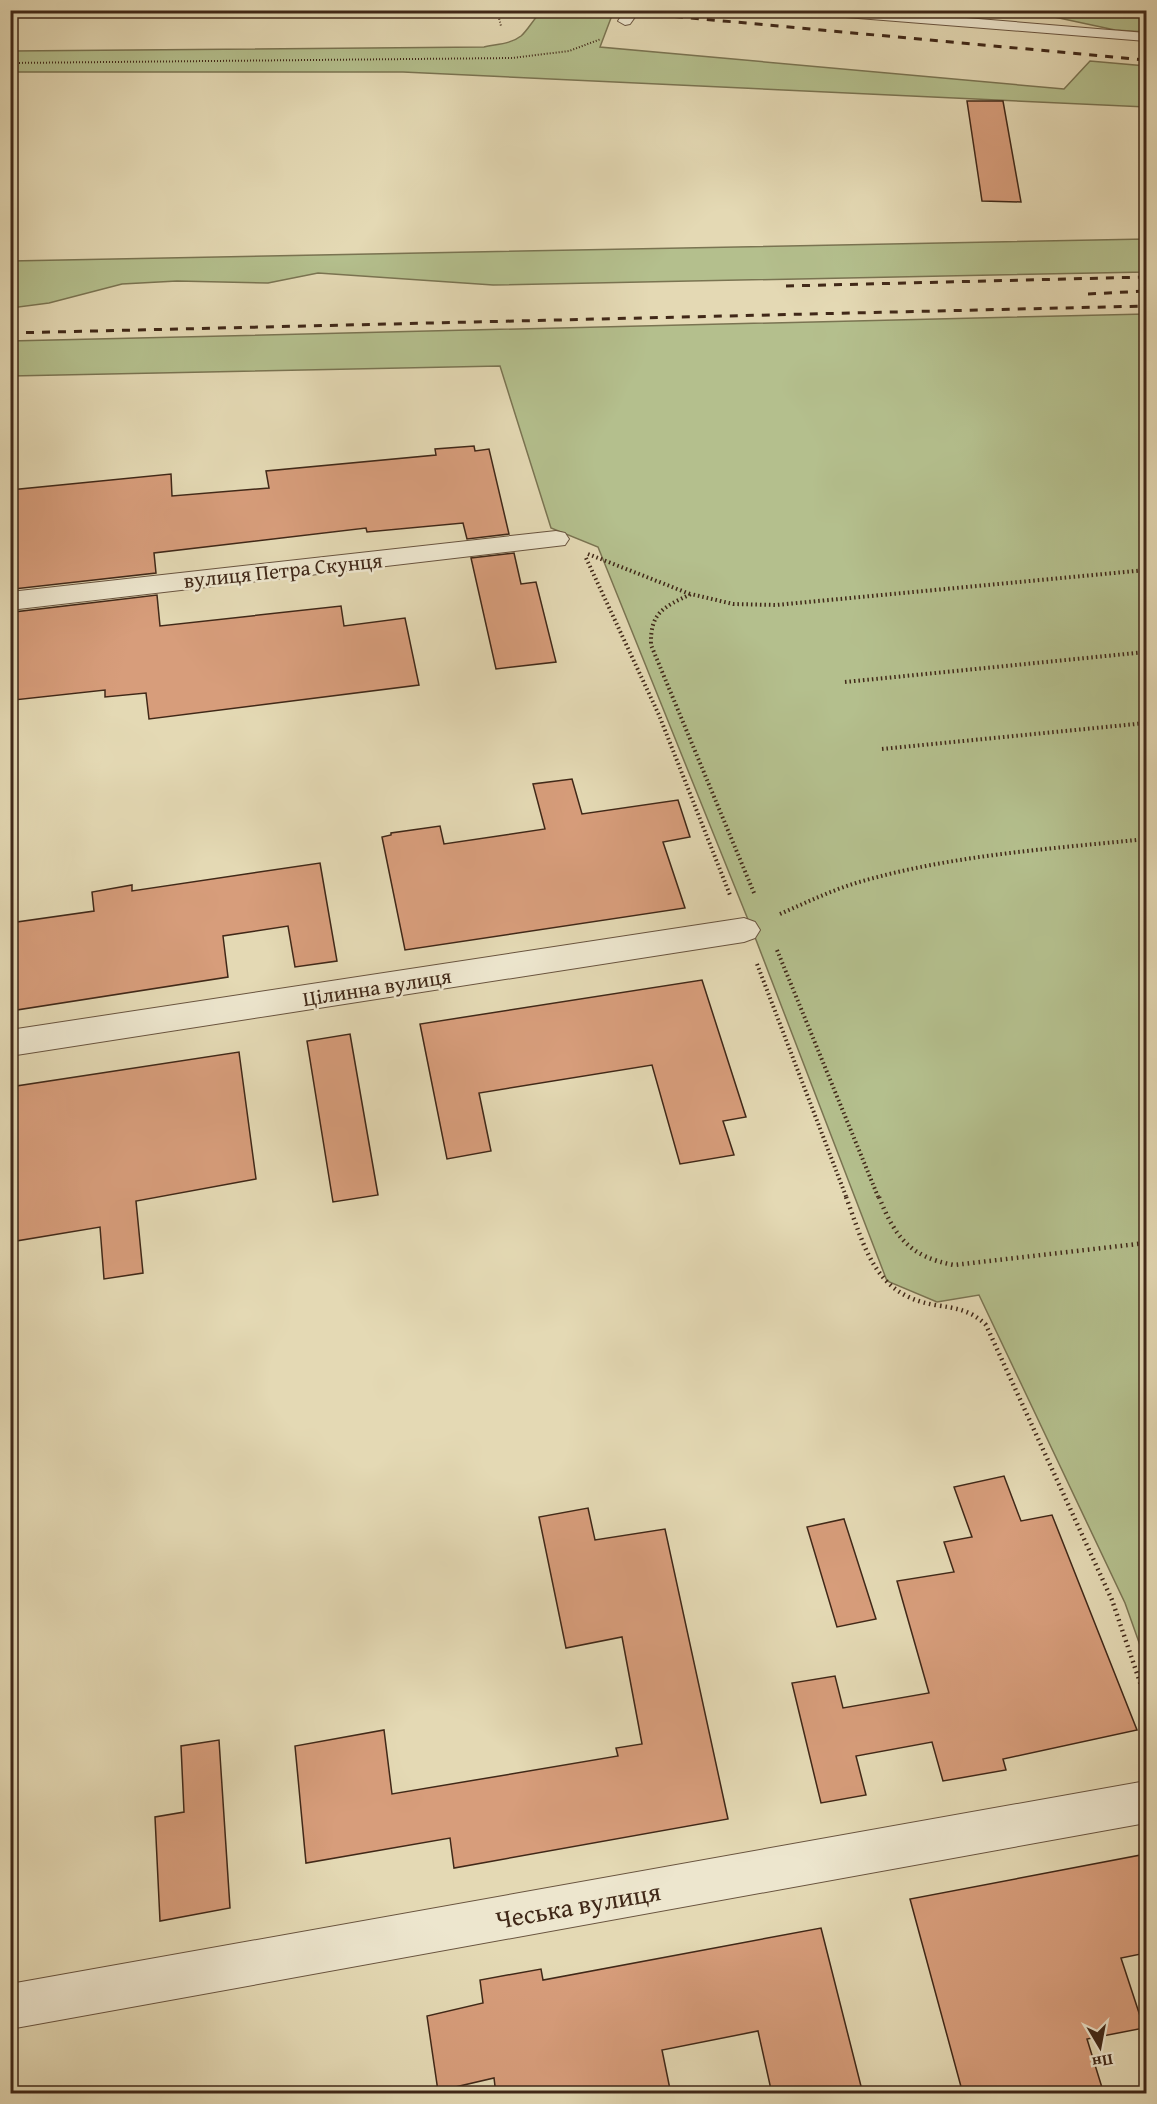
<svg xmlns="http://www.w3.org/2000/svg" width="1157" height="2104" viewBox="0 0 1157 2104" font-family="'Gentium Book Plus',serif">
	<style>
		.green { fill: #b4bf8d; stroke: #7a7452; stroke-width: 1.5 }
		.building { fill: #d79d7b; stroke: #402818; stroke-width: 1.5 }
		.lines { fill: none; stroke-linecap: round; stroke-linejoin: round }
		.lane-casing { stroke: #69543f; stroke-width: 2 }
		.street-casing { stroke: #69543f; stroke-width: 2 }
		.path-far2 { stroke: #402818; stroke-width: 2; stroke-dasharray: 1 2; stroke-linecap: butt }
		.path-far1 { stroke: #402818; stroke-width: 4; stroke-dasharray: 1.5 3; stroke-linecap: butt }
		.path { stroke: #402818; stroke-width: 4.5; stroke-dasharray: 1.5 4; stroke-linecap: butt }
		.lane { fill: #ede6ce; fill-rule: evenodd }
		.street { fill: #ede6ce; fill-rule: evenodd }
		.rail { stroke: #402818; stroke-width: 3; stroke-dasharray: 8 8; stroke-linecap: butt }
		.labels { text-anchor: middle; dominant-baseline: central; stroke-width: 5; stroke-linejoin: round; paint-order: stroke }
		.street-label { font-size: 21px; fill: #402818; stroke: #ede6ce }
		.near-street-label { font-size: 26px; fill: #402818; stroke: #ede6ce }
	</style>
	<rect width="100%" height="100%" fill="#e4d9b4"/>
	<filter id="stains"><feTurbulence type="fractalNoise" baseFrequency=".00333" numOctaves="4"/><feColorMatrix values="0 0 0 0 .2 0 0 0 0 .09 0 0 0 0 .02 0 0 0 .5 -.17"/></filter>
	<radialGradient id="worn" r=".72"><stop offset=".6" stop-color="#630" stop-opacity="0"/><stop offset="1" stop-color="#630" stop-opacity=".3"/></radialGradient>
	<!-- green -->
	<path class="green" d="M614 10 600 47 1064 89 1090 61 1146 66V107L403 72H11V51L484 47C497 44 511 44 521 36 528 30 534 18 542 11Z
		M982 11H1146V32L1115 30 1045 15Z
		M1146 239V272L493 285 318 273 268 283 177 281 122 284 49 303 11 308V261Z
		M1146 314V1662L1125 1603 979 1295 937 1302 887 1281 753 932 598 547 551 528 500 366 11 376 10 341Z"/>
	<!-- building -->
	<path class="building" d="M967 101H1003L1021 202 982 201Z
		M474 446 475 451 489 449 509 534 467 539 463 523 367 532 366 528 154 553 156 573 14 589 13 570 10 571V490L171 474 172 496 269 488 266 471 436 455 435 449Z
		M514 553 521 584 536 582 556 662 496 669 471 558Z
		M157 595 160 626 341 606 344 626 405 618 419 685 149 719 146 693 105 697V690L14 700V612Z
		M572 779 582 814 678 800 690 837 663 842 685 908 405 950 382 837 391 835V833L440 826 444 844 545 829 533 784Z
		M320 863 337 961 295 967 288 926 223 936 228 977 10 1011V923L94 911 92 892 132 885V891Z
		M702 980 746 1117 723 1121 734 1155 680 1164 652 1065 479 1093 491 1151 447 1159 420 1024Z
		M350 1034 378 1195 333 1202 307 1041Z
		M239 1052 256 1179 136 1201 143 1273 104 1279 100 1227 10 1242V1087Z
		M1004 1476 1021 1521 1052 1515 1137 1730 1003 1759 1006 1770 943 1781 932 1742 856 1756 866 1795 821 1803 792 1683 835 1676 843 1708 929 1693 897 1581 954 1572 944 1542 972 1537 954 1487Z
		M588 1508 595 1540 665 1529 728 1819 454 1868 450 1838 306 1863 295 1746 384 1730 392 1794 618 1756 616 1748 642 1744 622 1637 566 1648 539 1517Z
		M844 1519 876 1619 837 1627 807 1527Z
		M219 1740 230 1908 160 1921 155 1817 184 1812 181 1746Z
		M1146 1854V1953L1121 1958 1144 2028 1087 2039 1104 2094H963L910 1899Z
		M821 1928 863 2094H772L758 2031 662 2050 671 2094H496L494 2078 438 2091 427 2016 483 2003 480 1980 541 1969 543 1980Z"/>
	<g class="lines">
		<!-- lane casing -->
		<g class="lane-casing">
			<path id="lane" d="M625 10H640L630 24 625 25 618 21Z
				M801 10H869L1146 33V41L808 14Z"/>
		</g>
		<!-- street casing -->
		<g class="street-casing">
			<path id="street" d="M556 531 565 533 569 539 565 545 10 610V592Z
				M744 918 755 922 760 930 755 938 744 942 10 1056V1030Z
				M1146 1781V1823L10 2029V1984Z"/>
		</g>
		<!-- path-far2 -->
		<path class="path-far2" d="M497 10 501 26
			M10 63 512 58 569 51 601 39"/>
		<!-- path-far1 -->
		<path class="path-far1" d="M588 554 690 594
			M586 558 659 715 730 895
			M845 682 1146 652
			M882 749 1146 723
			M754 893 651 645C650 612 664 607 691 594L733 604 776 605 1146 570
			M780 914C805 903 830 891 856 883 950 855 1049 849 1146 839
			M777 950 879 1199
			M757 964 847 1199"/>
		<!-- path -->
		<path class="path" d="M846 1197C865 1247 874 1295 935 1305 955 1308 971 1310 986 1325L1112 1600 1146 1700
			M879 1197C895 1237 910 1257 954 1265L1146 1243"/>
		<!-- lane -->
		<use href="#lane" class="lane"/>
		<!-- street -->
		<use href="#street" class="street"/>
		<!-- rail -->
		<path class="rail" d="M659 15 1146 60
			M786 286 1146 277
			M1088 294 1146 291
			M10 333 1146 306"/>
	</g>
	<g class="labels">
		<!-- street labels -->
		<g class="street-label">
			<text transform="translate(283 570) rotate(-6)">вулиця Петра Скунця</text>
			<text transform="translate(377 987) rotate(-9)">Цілинна вулиця</text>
		</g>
		<!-- near-street labels -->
		<g class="near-street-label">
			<text transform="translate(578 1905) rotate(-10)">Чеська вулиця</text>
		</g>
	</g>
	<!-- margin -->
	<rect width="1157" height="2104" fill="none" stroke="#e4d9b4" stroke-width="36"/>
	<rect x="12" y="12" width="1133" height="2080" fill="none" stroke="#402818" stroke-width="3"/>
	<rect x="18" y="18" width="1121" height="2068" fill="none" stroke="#402818" stroke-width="1.5"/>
	<!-- north arrow -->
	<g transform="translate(1100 2047) rotate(170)" stroke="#ede6ce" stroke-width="4.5" paint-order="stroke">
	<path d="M0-4.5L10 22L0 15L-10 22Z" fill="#402818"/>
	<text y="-9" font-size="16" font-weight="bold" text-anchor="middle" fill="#402818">Пн</text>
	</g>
	<rect width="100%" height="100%" filter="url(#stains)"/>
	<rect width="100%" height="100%" fill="url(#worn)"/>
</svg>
